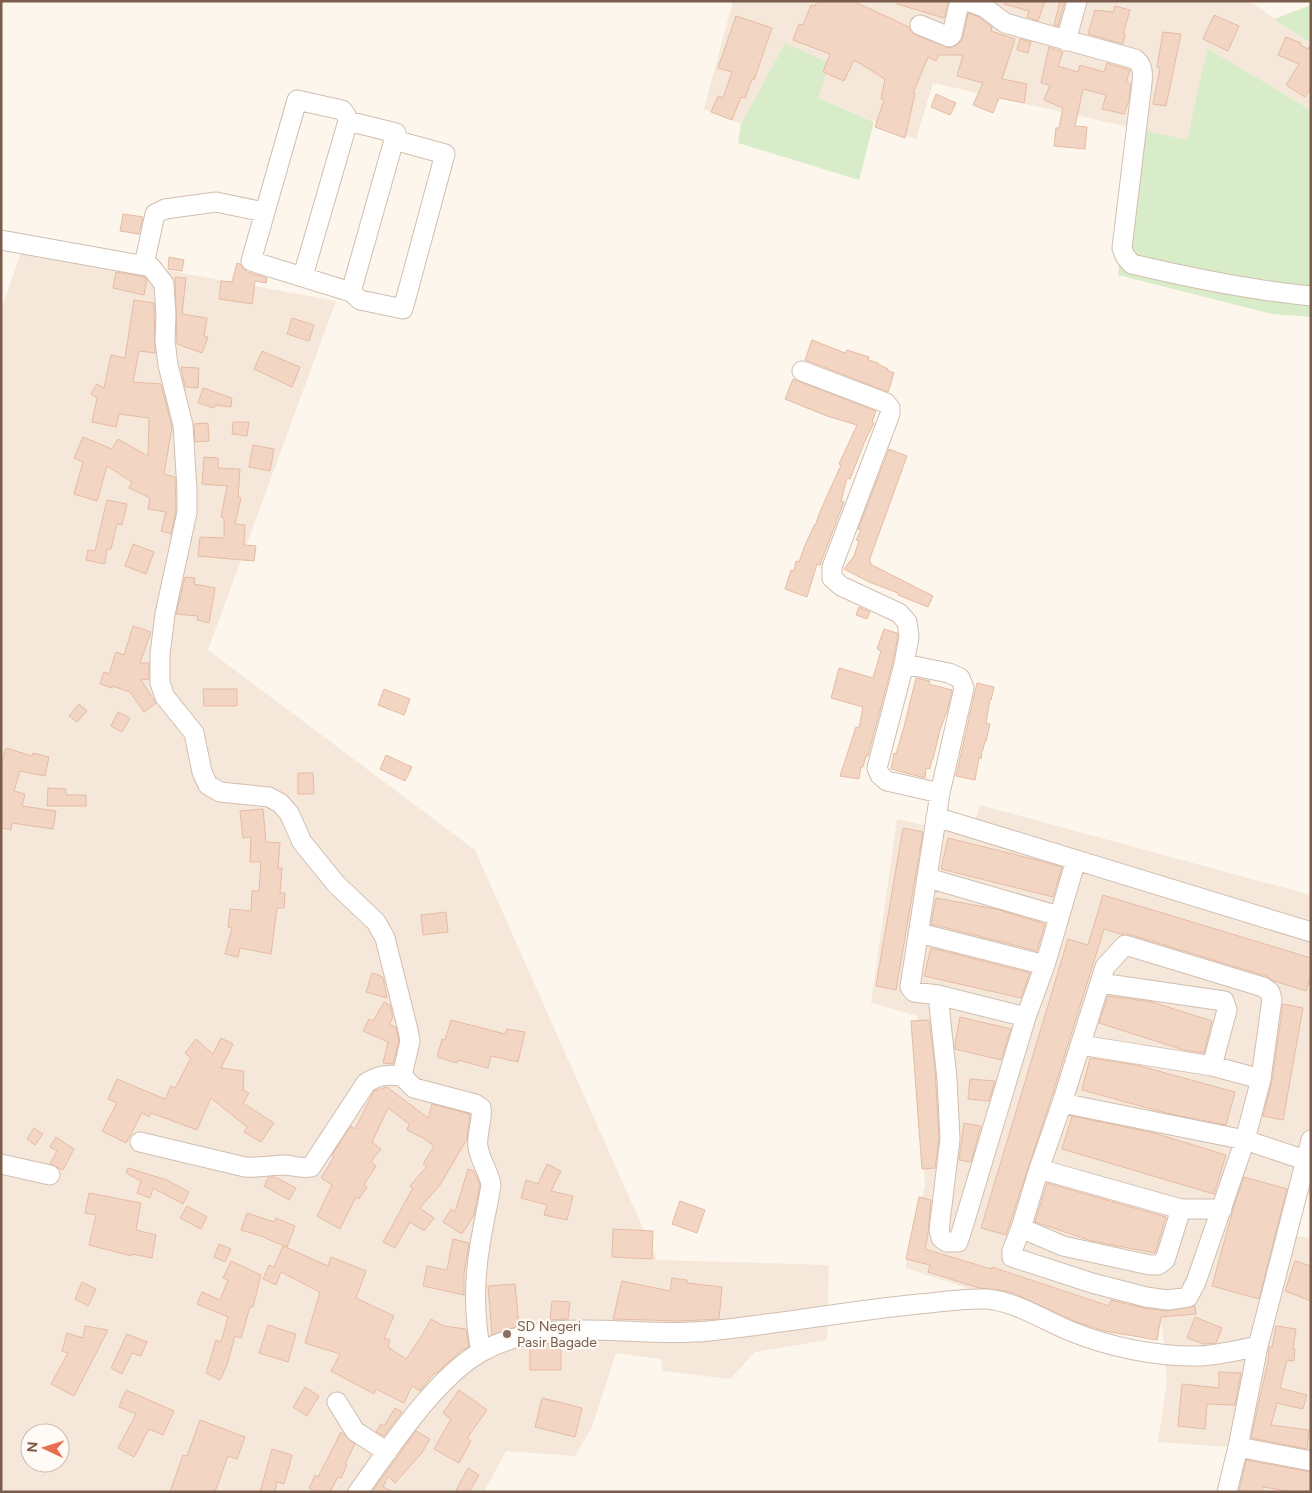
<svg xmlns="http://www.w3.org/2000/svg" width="1312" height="1493" viewBox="0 0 1312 1493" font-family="Figtree,sans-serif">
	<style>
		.residential { fill: #f5e8da; fill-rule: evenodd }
		.green { fill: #d8ecc9 }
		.building { fill: #f3d5c3; stroke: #e6bba3 }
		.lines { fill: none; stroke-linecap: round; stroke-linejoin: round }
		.minor-casing { stroke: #d1beb0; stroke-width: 21 }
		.minor { stroke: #fff; stroke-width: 19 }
		.education-dot { fill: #8d6e63; stroke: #fffaf3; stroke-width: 2 }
		.labels { text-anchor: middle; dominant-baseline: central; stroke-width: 4.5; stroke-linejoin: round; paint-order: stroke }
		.education-label { font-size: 14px; fill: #785e54; stroke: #fffaf3; text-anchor: start }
	</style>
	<rect width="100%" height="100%" fill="#fdf6ec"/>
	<!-- residential -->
	<path class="residential" d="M733 1H1249L1311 43V110L1207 48 1187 140 933 83 916 139 818 98 785 43 741 124 704 109Z
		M24 244 336 301 208 650 475 850 657 1260 829 1265 827 1340 755 1352 730 1379 663 1371 661 1359 616 1353 592 1427 575 1456 506 1451 484 1492H1V310ZM30 1433H60V1463H30Z
		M980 805 1311 895V1127L1282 1235 1311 1238V1492H1221L1229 1447 1158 1442 1167 1381 1162 1326 1121 1319 993 1274 989 1295 905 1268 925 1186 917 1016 871 1003 897 819 970 836Z"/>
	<!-- green -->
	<path class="green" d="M1311 5V43L1274 19Z
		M785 43 829 63 818 98 874 122 859 180 738 143 741 124Z
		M1207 48 1311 110V317L1272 314 1118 275 1132 127 1187 140Z"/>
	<!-- building -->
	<path class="building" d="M817 1H853L909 27 911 32 916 35 950 48 958 44 963 38 968 13 979 17 992 27 991 31 1015 39 1002 79 1027 84 1024 103 999 98 993 113 973 105 983 83 957 76 963 55H939L936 61 928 57 913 93H915L905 138 875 127 884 100 881 99 885 79 854 60 844 81 823 72 830 54 793 40 799 24 803 25 811 5 815 6Z
		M897 1H949L944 18 897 4Z
		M1005 1H1045L1038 21 1027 17 1029 11 1004 4Z
		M1060 1H1065L1058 26 1054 25Z
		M1115 6 1130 10 1123 34H1125L1123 44 1088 34 1095 10 1113 12Z
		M1214 15 1239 26 1228 51 1203 39Z
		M736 16 772 28 754 80 752 79 745 98 741 97 732 120 711 112 718 96 723 98 732 72 718 68Z
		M1163 32 1181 34 1166 106 1153 104 1160 68 1157 67Z
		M1286 37 1301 43 1300 45 1308 49 1311 44V88L1305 97 1286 85 1299 64 1278 55Z
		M1020 39 1031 42 1028 53 1017 50Z
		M1049 47 1063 52 1058 66 1078 72 1080 65 1104 72 1107 63 1130 70 1126 82 1131 84 1129 100 1124 114 1102 109 1106 95 1083 89 1075 126 1087 127 1085 149 1054 146 1056 128H1059L1063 108 1044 100 1050 85 1041 83Z
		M936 94 956 103 950 115 931 107Z
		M123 214 143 217 139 234 120 231Z
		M169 257 184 260 182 271 168 269Z
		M237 263 240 264 247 272 267 278 266 283 255 281 252 304 219 299 221 281 232 282Z
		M116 272 145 277 147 280 144 295 113 288Z
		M175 277 186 278 182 314 207 318 204 336 208 337 202 353 177 344Z
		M134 300 154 303 155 353 139 351 133 382 161 384 172 427 164 474 175 477 176 511 171 534 161 531 166 512 148 509 150 498 129 488 132 482 107 466 97 501 74 494 83 462 74 458 83 437 112 449 118 439 148 456 149 418 119 414 116 427 92 422 97 398 91 394 97 384 104 388 111 355 125 358Z
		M292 318 314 325 309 341 287 334Z
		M812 340 845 353 847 350 869 357 868 360 878 363V364L888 369 887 370 894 373 888 392 805 360Z
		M262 351 300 367 292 387 254 369Z
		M181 367 199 368 198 388 185 387Z
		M793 379 876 411 872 422 874 423 865 441 850 479 847 478 841 501 844 502 820 565 817 564 807 597 785 589 791 570 794 571 796 561 799 562 806 543 815 524H816L819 514 841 465 839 464 857 425 827 416 785 399Z
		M203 388 232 398 231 407 215 405 214 408 198 403Z
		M233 422H249L247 436 232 434Z
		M208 423 209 441 195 442 194 424Z
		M253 445 274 449 270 471 249 467Z
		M889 449 907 456 869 561 871 562 870 564 933 596 928 607 898 595V593L869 582 844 569 854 556 859 541 856 540 861 530 858 529Z
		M204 457 218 458V468L240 469 238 497 241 498 235 524 245 525 244 545 256 546 254 561 198 556 200 537 224 538V518L221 517 227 486 202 484Z
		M107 500 127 504 122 525 117 524 111 549H107L105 564 86 560 88 550 95 551Z
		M133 544 154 552 146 574 125 566Z
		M185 577 195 578 194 584 215 588 209 623 197 620 198 616 176 614Z
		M859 607 870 612 867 619 856 615Z
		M133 626 151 632 140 663H149V679L141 680 156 703 144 712 130 692 112 686V688L100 684 104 672 109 674 116 652 124 655Z
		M884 629 897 633 898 637 892 665 868 756H866L863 767H861L859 779 840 776 856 727 859 728 863 707 831 698 839 668 873 678 881 651 877 649Z
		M916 678 930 681 929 684 952 690 947 711 940 730 933 759H932L930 769 926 768 925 778 891 769 894 753 896 754 904 727Z
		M977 683 994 687 991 700 990 699 986 723 990 724 986 741H985L983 750H982L981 759 979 758 975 780 956 776Z
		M203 689H237V706H204Z
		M384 689 410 699 404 715 378 705Z
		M79 704 87 711 77 722 69 716Z
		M118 712 130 718 122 732 111 726Z
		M6 748 32 756 33 753 49 757 45 776 20 771 14 791 25 794 22 806 56 811 53 829 12 823 11 830 1 828V766Z
		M386 755 412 767 405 781 380 769Z
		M298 773H313L314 794H298Z
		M48 788 66 789V795H86V806H47Z
		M263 809 266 842 280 843 278 868H282L280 893H285L284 908H277L271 954 240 948 238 957 225 954 232 928 228 927 230 909 251 911 252 891H259L261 862H250L251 837 243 838 240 811Z
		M903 828 923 832 896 990 876 986Z
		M948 838 1033 859 1062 867 1053 897 941 869Z
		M1103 895 1311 958V976L1306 991 1274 981 1266 976 1128 934H1121L1104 929 1051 1099 1006 1235 981 1228 1068 939 1088 945Z
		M936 898 996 909 1045 924 1037 951 931 924Z
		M446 912 448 932 423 935 421 915Z
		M931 948 1030 973 1021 998 924 976Z
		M372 973 383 977 387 998 366 992Z
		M1108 996 1152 1002 1212 1021 1204 1053 1184 1050 1099 1023Z
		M384 1002 390 1005 393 1017 389 1025 396 1027 399 1041 393 1064 383 1063 388 1042 363 1031 369 1019 373 1021Z
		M1283 1004 1303 1008 1283 1120 1263 1116 1272 1081Z
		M960 1017 1011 1029 1001 1060 955 1049V1044Z
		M451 1020 505 1034 507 1029 525 1032 518 1062 491 1056 488 1068 458 1060 457 1063 437 1057 442 1039 445 1040Z
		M929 1020 935 1068 939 1139 935 1168 922 1169 911 1021Z
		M221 1038 233 1044 221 1068 244 1071 243 1090 249 1093 243 1103 274 1123 261 1142 244 1132 247 1127 211 1098 197 1130 151 1113 149 1117 142 1113 126 1143 102 1131 117 1103 108 1099 117 1079 165 1099 171 1086 175 1088 191 1058 185 1053 196 1039 213 1054Z
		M1090 1058 1136 1065 1235 1092 1226 1125 1166 1113 1082 1090Z
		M970 1079 995 1081 989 1101 968 1099Z
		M387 1087 428 1118 432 1104 470 1114 467 1139 440 1185 420 1208 434 1218 424 1231 410 1222 395 1248 383 1242 413 1188 410 1186 427 1166 423 1164 434 1146 423 1138 407 1130 409 1124 388 1108 372 1142 381 1149 371 1162 376 1166 364 1185 367 1187 359 1199 356 1197 340 1229 317 1216 332 1185 321 1178 334 1157 332 1155 351 1126 355 1129 374 1091Z
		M1072 1116 1154 1133 1226 1155 1214 1194 1062 1149Z
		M964 1123 981 1126 971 1162 959 1160Z
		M34 1128 43 1134 35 1145 27 1139Z
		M56 1137 74 1149 63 1170 50 1164 57 1151 50 1147Z
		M547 1164 561 1171 551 1191 573 1196 567 1220 544 1215 547 1205 521 1198 526 1180 538 1184Z
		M128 1168 167 1180 189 1192 183 1204 153 1188 150 1198 137 1193 141 1181 126 1173Z
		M468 1169 474 1171 480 1185 474 1215 462 1234 443 1222 451 1209 455 1212Z
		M269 1177H275L296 1188 289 1200 264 1186Z
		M1244 1177 1287 1189 1259 1299 1212 1286 1234 1206Z
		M1047 1183 1166 1217 1155 1253 1092 1241 1035 1222Z
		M89 1193 141 1203 136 1230 156 1235 152 1258 132 1254V1256L89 1245 96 1215 85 1213Z
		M919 1197 931 1200 928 1234 925 1249 991 1269 992 1267 1109 1306 1111 1300 1143 1308 1166 1311 1195 1306 1196 1314 1161 1317 1157 1340 1104 1331 1074 1321 1013 1293 1000 1290 979 1288 928 1272 930 1265 906 1259Z
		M680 1201 705 1210 697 1233 672 1224Z
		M187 1206 207 1217 201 1229 180 1218Z
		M247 1213 274 1222 276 1218 295 1226 287 1247 267 1239V1238L241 1230Z
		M613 1229 653 1231 652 1259 612 1257Z
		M453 1239 469 1243 464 1274V1295L423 1286 427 1266 447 1270Z
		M219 1244 231 1249 225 1262 214 1257Z
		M283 1246 328 1266 331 1257 366 1271 356 1298 394 1316 384 1338 390 1340 388 1347 406 1359 421 1337 431 1319 444 1326 466 1329 469 1347 462 1350 435 1374 434 1373 420 1391 412 1386 404 1403 376 1389 374 1394 331 1371 340 1354 305 1343 320 1292 281 1272 276 1285 263 1279 269 1265 274 1267Z
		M231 1261 261 1275 253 1307H250L241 1338 235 1336 227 1365 220 1380 206 1373 216 1340 221 1342 228 1317 197 1304 202 1292 220 1300 228 1280 223 1278Z
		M1295 1261 1311 1266V1301L1285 1291Z
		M672 1278 687 1280V1283L722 1287 719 1319 680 1321 613 1319 622 1281 670 1291Z
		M82 1282 96 1289 88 1306 75 1299Z
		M515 1284 519 1326 492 1335 488 1286Z
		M552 1301 570 1302 568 1319 550 1320Z
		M1195 1317 1222 1328 1216 1343 1204 1344 1187 1338Z
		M268 1325 296 1334 288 1362 259 1353Z
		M85 1326 108 1330 74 1396 51 1384 68 1353 62 1351 67 1333 83 1338Z
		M1276 1326 1296 1329 1293 1349H1295L1294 1361 1287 1360 1280 1388 1307 1395 1303 1409 1277 1403 1271 1425 1309 1430 1307 1449 1251 1438 1268 1361 1269 1348V1347H1272Z
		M127 1334 147 1342 141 1356 132 1353 122 1374 111 1368Z
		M551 1343H561V1370H530V1346Z
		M1219 1372 1241 1373 1235 1405 1207 1404 1205 1429 1178 1426 1182 1384 1219 1388Z
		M305 1387 319 1396 307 1416 293 1407Z
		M126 1390 174 1411 163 1435 149 1429 134 1457 118 1448 136 1414 119 1407Z
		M459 1390 487 1410 467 1438 471 1441 459 1463 434 1449 451 1419 443 1413Z
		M542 1398 582 1408 575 1437 535 1427Z
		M395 1408 402 1412 384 1436 376 1432 381 1424 384 1426Z
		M200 1420 245 1437 237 1459 228 1456 215 1492H170L183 1455 187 1456Z
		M416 1431 430 1439 421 1454 395 1483 388 1476 383 1487 394 1492H372Z
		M341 1432 355 1444 345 1464 347 1465 341 1478 338 1477 330 1492H316L309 1488 315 1475 318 1477Z
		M272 1449 292 1455 289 1467 284 1484 277 1482 275 1492H260Z
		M1246 1460 1311 1472V1492H1294L1263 1487 1262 1492 1239 1491Z
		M468 1468 479 1475 469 1492H455Z"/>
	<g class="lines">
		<!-- minor casing -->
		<g class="minor-casing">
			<path id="minor" d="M967 1 984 7 1005 23 1135 59C1143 65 1143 73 1142 83L1122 248 1125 256 1132 264C1191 278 1250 290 1311 296
				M920 25 949 37 952 35 958 8 962 2 966 1
				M1066 41 1077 1
				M348 121 396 133 351 292
				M1 240 151 267 164 284 166 314 165 341 168 365 183 425 187 490V512L165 614 160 654V683L165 697 194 733 202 772 208 785 220 792 269 797 280 803 289 813 302 842 336 884 376 922 385 938 408 1030 410 1041 402 1076 414 1088 475 1104 481 1108C483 1121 476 1134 478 1147 480 1161 489 1171 491 1185 488 1205 483 1225 480 1245 474 1280 474 1317 481 1352
				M144 265 155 214 165 209 216 202 264 212
				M303 276 348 121 346 115 342 110 297 100 251 261 351 292 360 300 403 309 445 154 394 140
				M802 371 886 403 890 408V414L832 567V578L841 586 899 613 907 622 909 637 904 664 877 768 880 775 887 781 940 793
				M904 664 949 673 960 678 964 688 940 793 910 987 914 992 938 995 1026 1017
				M936 817 1311 932
				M928 878 1059 916
				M919 933 1045 965
				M1125 945 1263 987 1270 992 1272 999 1261 1079 1245 1140 1196 1282 1188 1297 1168 1300 1146 1297 1092 1283 1012 1257V1251L1021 1228 1039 1169 1062 1103 1105 967Z
				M1100 983 1224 1001 1227 1010 1212 1066
				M938 995 947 1079 950 1139 939 1230 941 1238 947 1242H958L962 1230 1026 1017 1045 965 1076 860
				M1081 1045 1212 1066 1261 1079
				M1062 1103 1245 1140 1305 1160
				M140 1142 245 1167C259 1168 272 1165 286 1165 295 1166 302 1169 311 1167L366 1083C379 1075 387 1074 402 1076
				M1 1164 50 1175
				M1039 1169 1181 1209H1222
				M1021 1228 1063 1246 1150 1265H1158L1165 1260 1181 1209
				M337 1402 355 1431 387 1452
				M1238 1447 1311 1461
				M358 1492C389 1449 435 1378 481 1352 550 1313 634 1339 709 1331 779 1324 848 1311 919 1304 941 1302 965 1298 987 1299 1017 1302 1043 1320 1070 1331 1109 1347 1157 1357 1200 1356 1219 1355 1239 1350 1258 1346
				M1227 1492 1238 1447 1258 1346 1311 1140"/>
		</g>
		<!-- minor -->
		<use href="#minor" class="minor"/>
	</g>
	<!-- markers -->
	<circle class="education-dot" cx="507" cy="1334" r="5"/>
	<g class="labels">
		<!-- education labels -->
		<g class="education-label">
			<text x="517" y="1326">SD Negeri<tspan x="517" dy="16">Pasir Bagade</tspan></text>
		</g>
	</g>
	<!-- border -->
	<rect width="1312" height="1493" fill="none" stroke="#7a5c4d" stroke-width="5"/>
	<!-- north arrow -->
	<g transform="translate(45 1448) rotate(274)"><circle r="24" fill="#fffaf3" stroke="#cabbb1"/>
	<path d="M0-4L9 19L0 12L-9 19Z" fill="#e76f51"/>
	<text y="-8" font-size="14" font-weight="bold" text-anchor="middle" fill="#7a5c4d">N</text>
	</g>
</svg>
